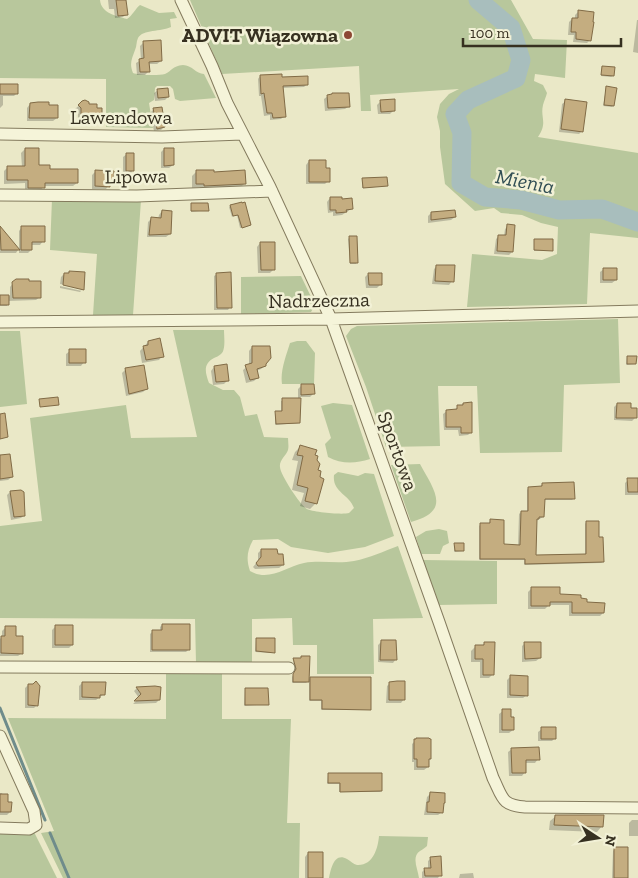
<svg xmlns="http://www.w3.org/2000/svg" width="638" height="878" viewBox="0 0 638 878" font-family="'Zilla Slab',serif">
	<style>
		.green { fill: #b8c79c }
		.shadow { fill: #0003 }
		.lines { fill: none; stroke-linecap: round; stroke-linejoin: round }
		.stream { stroke: #6f8c8b; stroke-width: 3 }
		.river { stroke: #a8bebd; stroke-width: 19 }
		.building { fill: #c4ad80; stroke: #816b46 }
		.minor-casing { stroke: #847b5e; stroke-width: 13 }
		.minor { stroke: #f5f4d9; stroke-width: 11 }
		.poi-dot { fill: #8d4834; stroke: #f2f1d6; stroke-width: 2 }
		.labels { text-anchor: middle; dominant-baseline: central; stroke-width: 5; stroke-linejoin: round; paint-order: stroke }
		.poi-label { font-size: 20px; font-weight: bold; fill: #363020; stroke: #f2f1d6; text-anchor: end }
		.street-label { font-size: 20px; fill: #363020; stroke: #f2f1d6 }
		.water-label { font-size: 21px; font-style: italic; fill: #314e54; stroke: #f2f1d6 }
	</style>
	<rect width="100%" height="100%" fill="#eae8c7"/>
	<!-- green -->
	<path class="green" d="M0 0H100C101 13 116 16 127 19 133 15 135 9 140 5L159 13 174 12 177 18 170 19 171 27C161 32 143 29 138 38 136 42 137 46 135 50 132 59 129 63 133 73 138 75 158 76 165 74 172 71 172 66 183 65 192 65 196 74 204 74L216 98 180 101 175 99 173 89 170 86H157L155 88 154 100 149 103 153 128 106 127V79L0 78Z
		M190 0H511L533 39 567 40 565 78 535 74 534 81 543 85 547 93C546 97 544 101 543 105 540 118 548 122 538 137L638 153V238L590 233 587 304 467 307 472 254 542 260 557 254 558 227 541 223 522 215 501 213 494 208 475 211 445 184 440 147V131L437 117 440 104 449 94 459 89 370 95 371 111H361L359 66 222 74Z
		M52 199 141 200 133 315H93L97 254 50 250Z
		M301 276 315 305 311 312 241 314V277Z
		M618 319 620 383 564 385 562 452 480 453 477 386H438L440 446 386 447 366 387 346 336 351 329 357 326Z
		M173 330H224C224 336 226 350 221 354 219 356 216 357 214 358 203 364 205 372 209 383L223 390H234L240 397 245 416 257 414 264 437 288 438C288 442 289 446 288 450 286 456 279 460 280 467 280 474 300 505 307 509 312 512 342 515 349 513 350 512 353 509 354 508 349 494 332 492 334 475L338 472 358 476 365 473 374 474 394 536 365 547 328 553 291 547 278 539 253 540C247 551 246 559 250 571 269 582 286 567 304 563 320 560 338 564 354 561 370 558 384 551 398 546L423 618 373 619 374 674H317V645H293L292 618 252 619V663H196L195 619 0 618V526L42 521 30 418 126 405 131 438 197 437Z
		M0 331H20L27 404 0 407Z
		M297 341H306L315 353 314 384H282C280 371 286 356 290 343Z
		M333 403 352 405 370 459C355 464 341 464 328 457L325 444 331 438 321 406Z
		M420 464C434 490 452 511 411 522L391 465Z
		M439 529 447 531 449 543 443 546 440 554H421L416 537 426 531Z
		M423 560 497 561V604L438 605Z
		M166 673H222V719H291L287 823H300L299 878H63L41 833 54 831 8 718 166 719Z
		M0 832H34L57 878H0Z
		M379 836 428 837 427 846C425 848 423 849 420 851 411 857 418 869 419 878H329C331 869 334 852 347 859 351 861 353 864 357 865 373 866 378 848 379 836Z"/>
	<!-- shadow -->
	<path class="shadow" d="M108 0H126V14L123 17 115 18 114 9H109Z
		M579 11 590 40 587 43 573 42 574 35H568L569 22 572 19H575V15Z
		M637 20H638V53L633 52Z
		M143 43 161 61 157 64H148L149 71 145 75H137L136 63 141 60 140 46Z
		M603 67 613 76 611 77 601 76Z
		M260 76 281 79 307 84 304 87 282 88 284 116 281 119 270 120V115L264 116 261 96H259L258 79Z
		M0 85 17 93 14 96H3V105L0 108Z
		M606 88 613 106 612 107 603 106Z
		M158 90 168 97 165 100 155 101 154 93Z
		M328 96 349 106 345 109 325 111 324 99Z
		M381 101 394 110 390 114H378L377 105Z
		M566 101 582 131 579 134 559 132 562 104Z
		M83 102 101 118 98 121 78 123V112L75 109Z
		M30 104 57 118 53 121H27V108Z
		M154 109 164 127 161 130 154 131 150 113Z
		M25 149 37 166 77 183 73 186H44L40 191H25V183L4 184V171L8 167H22L21 153Z
		M164 149 173 165 169 168H161V152Z
		M127 154 133 170 130 174H123V157Z
		M309 161 325 170 328 181 325 184H306V165Z
		M95 172 112 181 106 189H92V175Z
		M196 172 244 184 240 188 200 190V187L192 188V176Z
		M363 179 386 186 362 188Z
		M330 198 341 200 351 209 342 215 333 216V212L328 213 327 202Z
		M192 204 207 210 191 212Z
		M230 206 249 225 248 226 240 228 237 215 232 217 229 207Z
		M162 211 170 234 166 237H147L148 222 151 219H158L159 215Z
		M431 213 455 217 451 220 428 223V216Z
		M508 226 512 252 509 255 494 254 496 239 499 236H504L505 229Z
		M22 227 43 241 40 245H31V250L28 253H19V231Z
		M0 234H5L18 250 16 253H0Z
		M350 237 357 262 356 264H350L348 239Z
		M535 240 552 250 534 251Z
		M260 243 274 269 270 273H258L257 247Z
		M437 266 452 281 449 285 432 284 434 269Z
		M604 269 616 280 612 283H600V272Z
		M70 272 84 273 83 289 80 292 60 288V286L82 291V288L60 284 61 277 64 274Z
		M217 274 230 307 228 310H214V276Z
		M368 274 381 284 377 288H366L365 277Z
		M16 280 40 297 36 300 8 301 7 306H0V297L10 296V287Z
		M148 342 162 356 159 360 142 363 140 351Z
		M252 347 265 366 261 369 256 371 258 377 254 381 246 383 243 370 249 365V351Z
		M70 351 84 362 81 366H66V354Z
		M627 357 635 364 626 365Z
		M214 367 228 380 224 384 213 385 211 371Z
		M126 369 146 389 143 392 126 396 122 373Z
		M301 386 313 394 310 397H300L299 423 275 425V414L281 412V401L298 399V389Z
		M463 404 471 432 468 435 459 436 458 430H444L443 414 447 411 454 410Z
		M617 404 629 409 635 418 632 421 614 420V407Z
		M300 447 314 456 316 503 310 509 300 506 304 493 292 490 298 461 292 460 295 452Z
		M0 456 12 477 8 480 0 481Z
		M638 479V495H625V483L628 480Z
		M542 484 574 498 572 500H543V517L536 521 535 556H585V524L586 522 598 538 603 562 601 563 524 565V560H479V526L481 524H489L490 520 502 545 518 546 519 514 521 512H527V490L528 488H540Z
		M20 491 24 515 21 518 11 520 7 495 10 492Z
		M455 544 463 551 454 552Z
		M261 550 283 565 279 568 255 569 253 567 258 561V553Z
		M532 588 580 600 603 613 600 616H569V605H549L545 609H528V592Z
		M162 625 189 649 186 652H150V634L153 631H160V627Z
		M56 626 72 645 69 648H52V630Z
		M6 627 14 637 22 653 18 656H0V639L2 637V631Z
		M256 640 273 652 272 653 255 652Z
		M381 642 396 659 393 663 378 662V645Z
		M485 643 493 674 489 678H480V662H471V651L475 647H481Z
		M525 643 540 658 536 661 522 662V646Z
		M294 660 308 681 310 678 369 709 368 710H321V701H309V680L306 683H292V677L296 671 293 661Z
		M510 677 527 695 523 698H507V680Z
		M82 683 104 694 96 700H79V686Z
		M390 683 404 699 401 703H386L387 686Z
		M28 685 37 705 34 708H25V688Z
		M137 688H159V700L156 703 133 704 139 698 134 691Z
		M245 689 267 704 244 706Z
		M503 711 513 730 509 733H499V714Z
		M542 729 555 738 552 741H538V732Z
		M417 739 430 759 428 761V767L424 770H414V762H412V744Z
		M512 749 538 759 535 763H525V772L522 776H509L508 752Z
		M328 775 381 791 380 792H339V784H327Z
		M0 793H2L10 812 7 815H0Z
		M430 794 442 812 438 815H424L427 797Z
		M556 816 602 826 597 832 549 830 550 821Z
		M632 820H638V836H629V823Z
		M615 848 627 878H612L613 851Z
		M308 853 322 878H305V857Z
		M431 858 440 875 438 878H422V872L425 869H428V861Z
		M473 873 474 878H459L460 874Z"/>
	<g class="lines">
		<!-- stream -->
		<path class="stream" d="M0 708 45 820
			M50 833 69 878"/>
		<!-- river -->
		<path class="river" d="M478 0 511 28 521 60 516 78 468 100 455 114 462 133 461 183 485 197 521 200 559 210 602 209 638 222"/>
	</g>
	<!-- building -->
	<path class="building" d="M116 0H126L128 15 118 16Z
		M578 10 594 12 593 22H594L591 41 576 39V32H571L572 18H578Z
		M161 40 162 61 149 62 150 72H140L139 59 144 58 143 41Z
		M602 66 615 67 614 76 601 75Z
		M282 74V77L308 76V85L283 86 286 117 273 118 272 113H267L264 93 261 94 260 75Z
		M0 84H18V94H0Z
		M606 86 617 88 614 106 604 105Z
		M168 88 169 97 158 98 157 89Z
		M332 93H349L350 107 328 108 327 95 332 94Z
		M395 99V111L381 112 380 100Z
		M565 99 587 102 583 132 561 129Z
		M85 100 89 102V104H97V108H102V119L81 120V108L78 105 82 101Z
		M38 102H49V105H58V118H29L30 103Z
		M162 107 165 127 157 129 153 108Z
		M25 148H39V165H50V169H78V183H45V188H28V180H7V166H25Z
		M164 148H174V165L164 166Z
		M126 153H134V171H126Z
		M309 160H326V168H330V182H309Z
		M95 170 114 171V181H110V187L95 186Z
		M196 170H214V172L245 170 246 184 204 186V184H196Z
		M387 177 388 186 363 188 362 178Z
		M330 197H342V199L352 198 353 209 346 210 347 212 336 213V210H330Z
		M242 202V203L245 202 251 225 242 228 238 215 233 216 230 205Z
		M191 203H208L209 211H191Z
		M162 210 172 211 171 234 149 235 151 217 161 218Z
		M455 210 456 217 431 220V212Z
		M507 224 515 225 513 252 497 251 498 235H506Z
		M0 226 20 250H1Z
		M21 226H45V242H32V250H21Z
		M349 236H357L358 263H350Z
		M534 239H553V251L534 250Z
		M260 242H275V270H261Z
		M436 265H455L454 282 435 281Z
		M603 268H617V280H603Z
		M69 271 85 272 84 290 63 285 64 273H69Z
		M231 272 232 308H217L216 273Z
		M368 273H382V285H369Z
		M16 279H29V281H41V298H13L12 282Z
		M0 295H9V305H0Z
		M160 338 164 357 146 360 143 346 148 345V341Z
		M252 346H270L271 358 266 364V366L257 369 259 378 250 380 245 365 252 363Z
		M69 349H86V363H69Z
		M627 356H637L636 364H627Z
		M227 364 229 381 216 382 214 366Z
		M144 365 148 389 129 394 125 368Z
		M301 384H314L315 394 301 395Z
		M58 397 59 405 40 407 39 399Z
		M282 398H301L300 423 276 424 275 411H282Z
		M472 402V433H461V427H446V410L457 409V405H463V403Z
		M617 403H631V408H637V418H616Z
		M5 413 8 437 0 439V414Z
		M300 445 317 450 315 455 318 456 317 460 320 464 318 470 321 471 320 477 324 479 317 504 305 501 308 488 297 485 303 456 297 455Z
		M10 454 13 477 0 479V455Z
		M627 478H638V492H628Z
		M574 482 575 499H545L544 517H539V519H537L536 555 586 554V521H599V537H603L604 562 525 564V559H480V523H490V519L504 520V544L520 545 521 511H528V487L542 486V483Z
		M21 490 24 492 25 516 14 517 10 491Z
		M454 543H464V551H455Z
		M261 549H277L278 554H283L284 565 258 566 256 563 261 557Z
		M531 587H560V594L581 595V598L587 599V602L605 603 604 613H572V602H550V606H531Z
		M162 624H190V650H152V630H162Z
		M55 625H73V645H55Z
		M5 626H16V636H23V654L1 653V636H5Z
		M256 638H275V653L256 651Z
		M381 640H396L397 660H380Z
		M484 642H495L494 675H483V659H475V645H484Z
		M524 642H541V658L525 659Z
		M301 656H310L309 682H293V674L296 669 293 658H301Z
		M510 675 528 676V696L510 695Z
		M310 677H371V710L322 709V700H310Z
		M36 681 40 686 38 706 28 705V684H33Z
		M397 681H405V700H389V682Z
		M82 682H106L105 695H100V698L82 697Z
		M155 686 161 687 160 700 134 701 141 694 136 687Z
		M245 688H268L269 705H245Z
		M502 709H511V717H514V730H502Z
		M541 727H556V739H541Z
		M416 738H429L430 739H431V759H429V767H417V759H414V739H416Z
		M539 747 540 760H526V773H512L511 748Z
		M328 773H382V791L340 792V783H328Z
		M430 792 445 793V803H444L443 813 427 812V802H429Z
		M0 794H8V802H12L11 812H0Z
		M555 815H604L603 827 554 825Z
		M614 847H628V878H614Z
		M308 852H323V878H308Z
		M441 856 442 876H425L424 868H431L430 857Z"/>
	<g class="lines">
		<!-- minor casing -->
		<g class="minor-casing">
			<path id="minor" d="M181 0 212 66 227 103 270 187 331 319 439 622 493 778C503 798 501 805 525 807L638 808
				M0 134 162 137 242 134
				M0 195 137 196 272 191
				M0 322 331 319 638 311
				M0 667 289 668
				M0 736 34 811 36 825 29 829 0 828"/>
		</g>
		<!-- minor -->
		<use href="#minor" class="minor"/>
	</g>
	<!-- markers -->
	<circle class="poi-dot" cx="348" cy="35" r="5"/>
	<g class="labels">
		<!-- poi labels -->
		<g class="poi-label">
			<text x="338" y="35">ADVIT Wiązowna</text>
		</g>
		<!-- street labels -->
		<g class="street-label">
			<text x="121" y="117">Lawendowa</text>
			<text transform="translate(136 176) rotate(-1)">Lipowa</text>
			<text transform="translate(319 300) rotate(-1)">Nadrzeczna</text>
			<text transform="translate(398 451) rotate(70)">Sportowa</text>
		</g>
		<!-- water labels -->
		<g class="water-label">
			<text transform="translate(525 181) rotate(11)">Mienia</text>
		</g>
	</g>
	<!-- north arrow -->
	<g transform="translate(598 838) rotate(102)" stroke="#f2f1d6" stroke-width="4" paint-order="stroke">
	<path d="M0-4L9 19L0 12L-9 19Z" fill="#363020"/>
	<text y="-8" font-size="14" font-weight="bold" text-anchor="middle" fill="#363020">N</text>
	</g>
	<!-- scale -->
	<path d="M463 38v8h158v-8" fill="none" stroke="#363020" stroke-width="2.5"/>
	<text x="470" y="38" font-size="15" fill="#363020" stroke="#f2f1d6" stroke-width="4" paint-order="stroke">100 m</text>
</svg>
